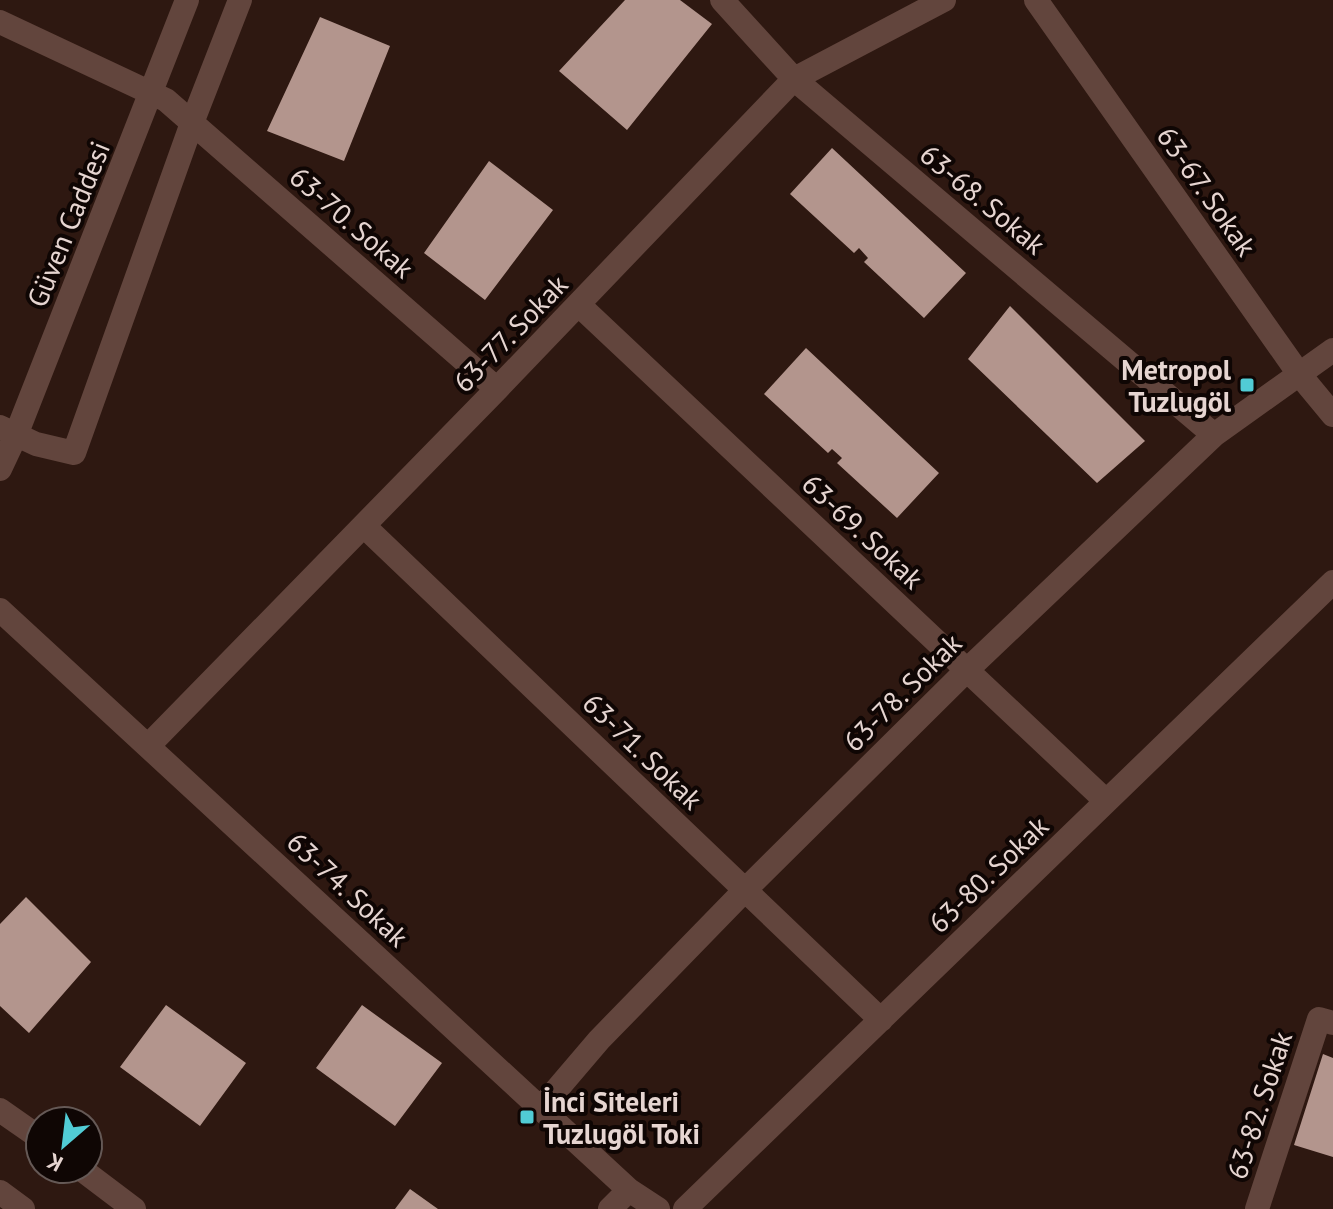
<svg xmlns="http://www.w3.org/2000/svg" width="1333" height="1209" viewBox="0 0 1333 1209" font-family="'PT Sans',sans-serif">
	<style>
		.building { fill: #b3958d }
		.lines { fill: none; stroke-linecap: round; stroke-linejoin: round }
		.minor { stroke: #62453d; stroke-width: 24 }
		.tertiary { stroke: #62453d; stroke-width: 24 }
		.poi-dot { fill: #51ccd5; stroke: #0f0604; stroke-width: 3 }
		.labels { text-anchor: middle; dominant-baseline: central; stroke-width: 8; stroke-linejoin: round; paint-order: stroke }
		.street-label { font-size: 28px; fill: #e6d5d1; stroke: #0f0604 }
		.poi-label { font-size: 28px; font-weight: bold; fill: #e6d5d1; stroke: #0f0604; text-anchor: end }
	</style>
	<rect width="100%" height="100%" fill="#2e1811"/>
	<!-- building -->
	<path class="building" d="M625 0H680L712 24 627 130 559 71Z
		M320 17 390 46 344 161 267 131Z
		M832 148 966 273 924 318 864 262 868 258 859 248 854 253 790 194Z
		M489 161 553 210 485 300 424 253Z
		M1010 306 1145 441 1097 483 968 359Z
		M806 348 939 473 897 518 837 463 842 458 832 449 828 453 764 394Z
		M26 897 91 962 29 1033 0 1006V924Z
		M166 1005 246 1063 200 1126 120 1067Z
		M362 1005 442 1063 395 1126 316 1068Z
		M1323 1054 1333 1058V1157L1294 1145Z
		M410 1189 438 1209H395Z"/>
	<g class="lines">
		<!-- minor -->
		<path class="minor" d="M722 0 794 79 1214 435
			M1036 0 1299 374 1333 415
			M0 22 166 100 497 389
			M579 305 1106 801
			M0 427 36 444 74 453 192 123 240 0
			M0 469 16 435 187 0
			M364 526 881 1020
			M0 610 629 1190 658 1209
			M148 746 497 389 794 79 944 0
			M541 1108 599 1040 745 890 967 670 1214 435 1333 350
			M610 1209 629 1190
			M685 1209 1333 582
			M1257 1209 1319 1019 1333 1023"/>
		<!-- tertiary -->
		<path class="tertiary" d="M0 1110 40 1138
			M81 1169 134 1209
			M0 1192 23 1209"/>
	</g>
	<!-- markers -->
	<g class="poi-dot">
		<rect x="1239" y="377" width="16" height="16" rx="4"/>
		<rect x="519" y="1109" width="16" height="16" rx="4"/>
	</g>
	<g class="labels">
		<!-- street labels -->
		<g class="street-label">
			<text transform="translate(1207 191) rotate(55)">63-67. Sokak</text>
			<text transform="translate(983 199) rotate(40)">63-68. Sokak</text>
			<text transform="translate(352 222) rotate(41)">63-70. Sokak</text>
			<text transform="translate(68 224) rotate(-68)">Güven Caddesi</text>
			<text transform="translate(510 333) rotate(-46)">63-77. Sokak</text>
			<text transform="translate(863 531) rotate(43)">63-69. Sokak</text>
			<text transform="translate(902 692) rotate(-45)">63-78. Sokak</text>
			<text transform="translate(643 751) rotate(44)">63-71. Sokak</text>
			<text transform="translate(988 874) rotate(-44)">63-80. Sokak</text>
			<text transform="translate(348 889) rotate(43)">63-74. Sokak</text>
			<text transform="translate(1259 1105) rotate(-72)">63-82. Sokak</text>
		</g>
		<!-- poi labels -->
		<g class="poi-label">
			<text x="1231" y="369">Metropol<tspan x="1231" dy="32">Tuzlugöl</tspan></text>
			<text x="543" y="1101" text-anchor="start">İnci Siteleri<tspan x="543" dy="32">Tuzlugöl Toki</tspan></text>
		</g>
	</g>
	<!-- north arrow -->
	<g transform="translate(64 1145) rotate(208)"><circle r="38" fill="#0f0604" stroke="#655956" stroke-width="2"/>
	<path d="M0-6L14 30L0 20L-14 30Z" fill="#51ccd5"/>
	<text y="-12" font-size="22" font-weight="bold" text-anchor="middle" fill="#e6d5d1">K</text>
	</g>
</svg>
